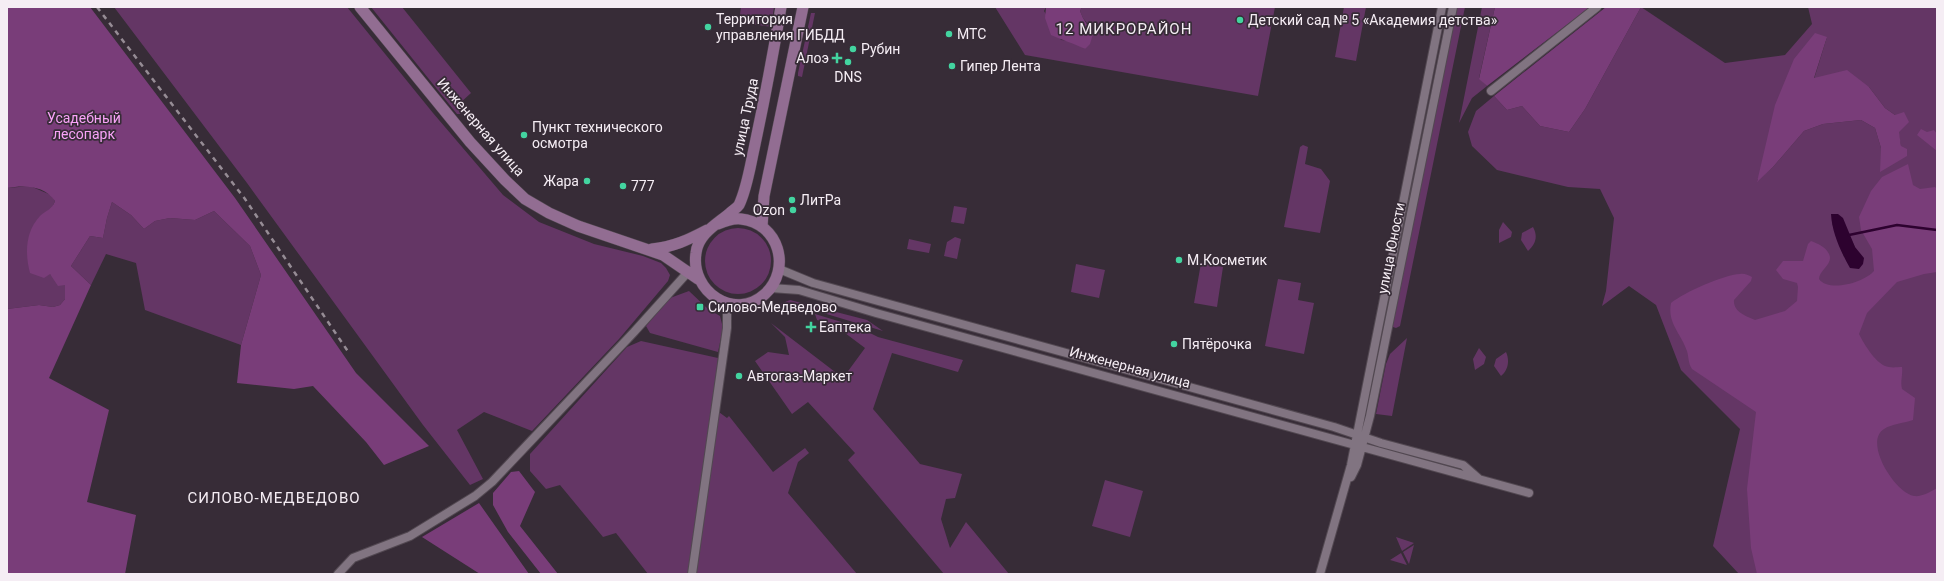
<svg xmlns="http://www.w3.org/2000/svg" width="1944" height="581" viewBox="0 0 1944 581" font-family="Roboto,sans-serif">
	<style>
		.green { fill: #643665; fill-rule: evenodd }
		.forest { fill: #793d79 }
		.water { fill: #2d022f }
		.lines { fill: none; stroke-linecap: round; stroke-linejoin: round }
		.stream { stroke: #2d022f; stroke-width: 2.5 }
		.street-casing { stroke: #524851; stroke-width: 10 }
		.secondary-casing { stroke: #524851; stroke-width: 12 }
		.street { stroke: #817481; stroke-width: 8 }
		.secondary { stroke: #926d92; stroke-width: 11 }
		.rail { stroke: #968c95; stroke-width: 2.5; stroke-dasharray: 5 5; stroke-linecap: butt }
		.poi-dot { fill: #43d4a0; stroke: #372c37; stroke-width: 1.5 }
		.labels { text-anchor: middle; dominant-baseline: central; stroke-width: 3.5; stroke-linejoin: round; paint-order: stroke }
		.poi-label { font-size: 14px; fill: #f5edf4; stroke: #372c37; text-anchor: start }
		.street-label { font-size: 14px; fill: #f5edf4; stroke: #372c37 }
		.park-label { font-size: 14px; fill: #f9a3f8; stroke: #372c37 }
		.neighbourhood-label { font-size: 15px; letter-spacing: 1px; fill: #f5edf4; stroke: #372c37 }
	</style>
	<rect width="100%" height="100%" fill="#372c37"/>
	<!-- green -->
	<path class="green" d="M114 7H347L433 113 503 195 539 222 594 244 643 256 661 263 666 268 670 275 668 281 619 339 532 431 484 412 457 430 483 479 470 485 423 425 247 183Z
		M371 7H402L471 93 459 104 466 114H457Z
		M741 7H774L771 27 739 22Z
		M995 7H1046L1044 11 1061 40 1071 41 1085 49 1090 27 1083 18 1080 11 1082 7H1275L1258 96 1025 55Z
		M1344 7H1366L1356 61 1335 57Z
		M1457 7H1465L1400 326 1396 328 1393 327V323Z
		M1482 7H1495L1479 78 1487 86 1472 98 1459 123Z
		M1641 7 1725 63 1785 55 1812 24 1808 7H1937V574H1739L1713 546 1740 429 1681 370 1656 305 1629 286 1602 306 1606 291 1614 218 1600 189 1568 187 1497 170 1472 146 1468 132 1476 111 1494 96 1507 110 1522 106 1540 126 1569 132 1585 109ZM1827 37 1814 79 1869 87 1885 108 1895 115 1901 146 1881 148 1875 128 1861 120 1823 124 1804 131 1773 167 1757 181ZM1832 223 1849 235 1855 247 1844 257Z
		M811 13H815L802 77 798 76V73Z
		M1303 145 1308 147 1305 164 1321 169 1330 181 1320 233 1284 227 1300 147Z
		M30 186 51 195 55 201 52 208 40 217 50 274 65 284V299L60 305 53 307 39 305 7 309V188Z
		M112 202 131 215 144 229 155 221 170 218 195 220 214 211 250 246 261 275 241 345 145 310 136 263 106 254 91 285 71 266 90 236 103 238 107 218Z
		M954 206 967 208 964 224 951 222Z
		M1503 222 1512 232 1511 237 1499 243V230Z
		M1533 227C1538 236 1536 244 1528 251L1521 240 1522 233Z
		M705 261a33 33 0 1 1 66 0a33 33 0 1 1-66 0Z
		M955 237 961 239 957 259 944 256 947 242Z
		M909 239 931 244 929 253 907 249Z
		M1201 263 1223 267 1217 307 1194 303Z
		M1076 264 1105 270 1099 298 1071 292Z
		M1278 279 1301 283 1298 300 1314 303 1304 354 1265 346Z
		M689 291 708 309 720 316 723 328 718 352 650 333 646 326 670 298Z
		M790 300 867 320 883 331 800 306 798 310 778 305Z
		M815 314 858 327 878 337 963 360 958 372 892 353 873 409 920 464 962 474 955 498 946 499 941 519 950 548 966 522 1009 574H944L848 460 855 453 808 402 792 414 755 361 768 352 789 355 785 337 771 323 843 378 865 348 841 330 817 320Z
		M1407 338 1392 416 1376 414 1386 364 1390 354Z
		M641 341 718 358 712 407 727 418 729 416 773 472 805 448 809 453 798 462 788 493 857 574H648L616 533 603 537 560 485 546 489 530 471V454L627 347Z
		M1479 348 1486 357 1484 364 1475 370 1473 359Z
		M1506 352C1510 361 1508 370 1501 376L1494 366 1496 359Z
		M1105 480 1143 491 1130 537 1092 526Z
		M1396 537 1414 543 1402 551Z
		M1414 545 1409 564 1403 552Z
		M1401 553 1407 565 1390 560Z"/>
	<!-- forest -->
	<path class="forest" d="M7 7H90L235 198 356 373 429 446 384 465 366 442 313 386 294 389 237 383 241 345 261 275 250 246 214 211 195 220 170 218 155 221 144 229 131 215 112 202 107 218 103 238 90 236 71 266 91 285 49 378 109 410 87 502 136 515 125 574H7V309L39 305 53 307 60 305 65 299V285L58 286 50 274 44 278 30 273C25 254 25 232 40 216 46 210 52 210 55 201 44 185 24 185 7 188Z
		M1046 7H1082L1080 11 1083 18 1093 34 1090 44 1085 49C1073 43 1062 40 1051 35L1045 18Z
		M1495 7H1590L1487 86 1479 79Z
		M1606 7H1641L1585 109 1569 132 1540 126 1522 106 1507 110 1494 96Z
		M1815 33 1827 37 1814 78 1847 70 1869 87 1885 108 1895 115 1904 112 1909 122 1899 132 1901 146 1907 149V156L1880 172 1881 148 1875 128 1861 120 1823 124 1804 131 1773 167 1757 182 1775 105 1794 59Z
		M1921 129 1927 132 1934 130 1937 134V151L1917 135Z
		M1908 164 1913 185 1920 189 1935 187 1937 189V272L1924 274 1897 282 1867 313 1859 334C1864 344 1877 366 1889 367 1893 368 1898 367 1902 367 1903 376 1900 381 1902 389L1915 398 1913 420C1905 423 1891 424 1884 429 1863 442 1895 493 1914 496 1922 497 1930 492 1937 488V574H1757L1751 548 1747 489 1756 412 1692 369C1688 363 1689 358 1687 351 1681 333 1667 323 1671 303 1685 292 1723 275 1740 274 1744 273 1748 275 1752 277L1751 281 1734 300C1733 312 1746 316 1755 320L1785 311 1797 301 1798 287 1797 283 1783 279 1776 270 1783 261H1803L1808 244 1811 241C1818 244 1825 246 1829 254 1834 264 1819 270 1819 279 1829 293 1865 282 1874 271L1872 249 1861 230 1859 217 1871 191 1882 177Z
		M519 471 535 492 520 526 558 574H541L508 532 493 505V493L511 472Z
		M479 503 529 574H480L422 537Z"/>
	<!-- water -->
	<path class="water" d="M1838 214 1843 218 1855 247 1864 258 1863 264 1859 269 1850 268C1841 252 1832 233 1831 214Z"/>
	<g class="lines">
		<!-- stream -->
		<path class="stream" d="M1849 235 1897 225 1937 230"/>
		<!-- street casing -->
		<g class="street-casing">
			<path id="street" d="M1491 91 1597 7
				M779 269 813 283 1334 427 1381 443 1463 465 1478 478
				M771 288 799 290 876 313 1529 493
				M1351 477 1357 465 1370 416 1453 7
				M338 574 353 558 410 536 475 496 492 482 634 332 689 271
				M692 574 727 328V303
				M1320 574 1351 465 1442 7"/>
		</g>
		<!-- secondary casing -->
		<g class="secondary-casing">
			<path id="secondary" d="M360 7 470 142 505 180 525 199 549 213 578 226 663 255 698 279
				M718 224C725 221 733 218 741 219 779 223 792 269 765 294 734 322 690 291 696 253 698 234 717 224 730 213 733 210 737 208 739 205 747 188 750 167 754 149 764 102 773 55 781 7
				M762 227 764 196 803 7
				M652 249C673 247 688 240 707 230"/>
		</g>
		<!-- street -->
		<use href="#street" class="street"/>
		<!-- secondary -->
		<use href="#secondary" class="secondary"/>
		<!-- rail -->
		<path class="rail" d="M97 7 245 199 349 353"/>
	</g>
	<!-- markers -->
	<g class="poi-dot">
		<circle cx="1240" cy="20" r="4"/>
		<circle cx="708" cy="27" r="4"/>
		<circle cx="949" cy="34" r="4"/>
		<circle cx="853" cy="49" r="4"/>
		<path d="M835 52h4v4h4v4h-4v4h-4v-4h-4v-4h4z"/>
		<circle cx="848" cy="62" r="4"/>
		<circle cx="952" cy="66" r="4"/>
		<circle cx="524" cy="135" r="4"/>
		<circle cx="587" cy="181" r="4"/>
		<circle cx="623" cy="186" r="4"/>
		<circle cx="792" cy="200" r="4"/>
		<circle cx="793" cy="210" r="4"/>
		<circle cx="1179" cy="260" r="4"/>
		<rect x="696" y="303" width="8" height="8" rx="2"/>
		<path d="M809 321h4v4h4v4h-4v4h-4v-4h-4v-4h4z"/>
		<circle cx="1174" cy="344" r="4"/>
		<circle cx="739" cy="376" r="4"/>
	</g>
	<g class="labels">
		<!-- poi labels -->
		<g class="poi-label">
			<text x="716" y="19">Территория<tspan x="716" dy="16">управления ГИБДД</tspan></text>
			<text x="1248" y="20">Детский сад № 5 «Академия детства»</text>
			<text x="957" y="34">МТС</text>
			<text x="861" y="49">Рубин</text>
			<text x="829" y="58" text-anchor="end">Алоэ</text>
			<text x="960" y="66">Гипер Лента</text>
			<text x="848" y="77" text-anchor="middle">DNS</text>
			<text x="532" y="127">Пункт технического<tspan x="532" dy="16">осмотра</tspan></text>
			<text x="579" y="181" text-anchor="end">Жара</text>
			<text x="631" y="186">777</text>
			<text x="800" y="200">ЛитРа</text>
			<text x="785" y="210" text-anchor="end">Ozon</text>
			<text x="1187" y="260">М.Косметик</text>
			<text x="708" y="307">Силово-Медведово</text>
			<text x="819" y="327">Еаптека</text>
			<text x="1182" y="344">Пятёрочка</text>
			<text x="747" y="376">Автогаз-Маркет</text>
		</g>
		<!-- street labels -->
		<g class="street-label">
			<text transform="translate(745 117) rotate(-78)">улица Труда</text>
			<text transform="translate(481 127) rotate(49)">Инженерная улица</text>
			<text transform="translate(1391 248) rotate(-79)">улица Юности</text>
			<text transform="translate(1130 367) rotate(15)">Инженерная улица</text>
		</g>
		<!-- park labels -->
		<g class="park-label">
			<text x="84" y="118">Усадебный<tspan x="84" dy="16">лесопарк</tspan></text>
		</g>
		<!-- neighbourhood labels -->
		<g class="neighbourhood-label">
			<text x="1124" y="29">12 МИКРОРАЙОН</text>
			<text x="274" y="498">СИЛОВО-МЕДВЕДОВО</text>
		</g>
	</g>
	<!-- border -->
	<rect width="1944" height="581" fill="none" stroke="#f5edf4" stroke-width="16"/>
</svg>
